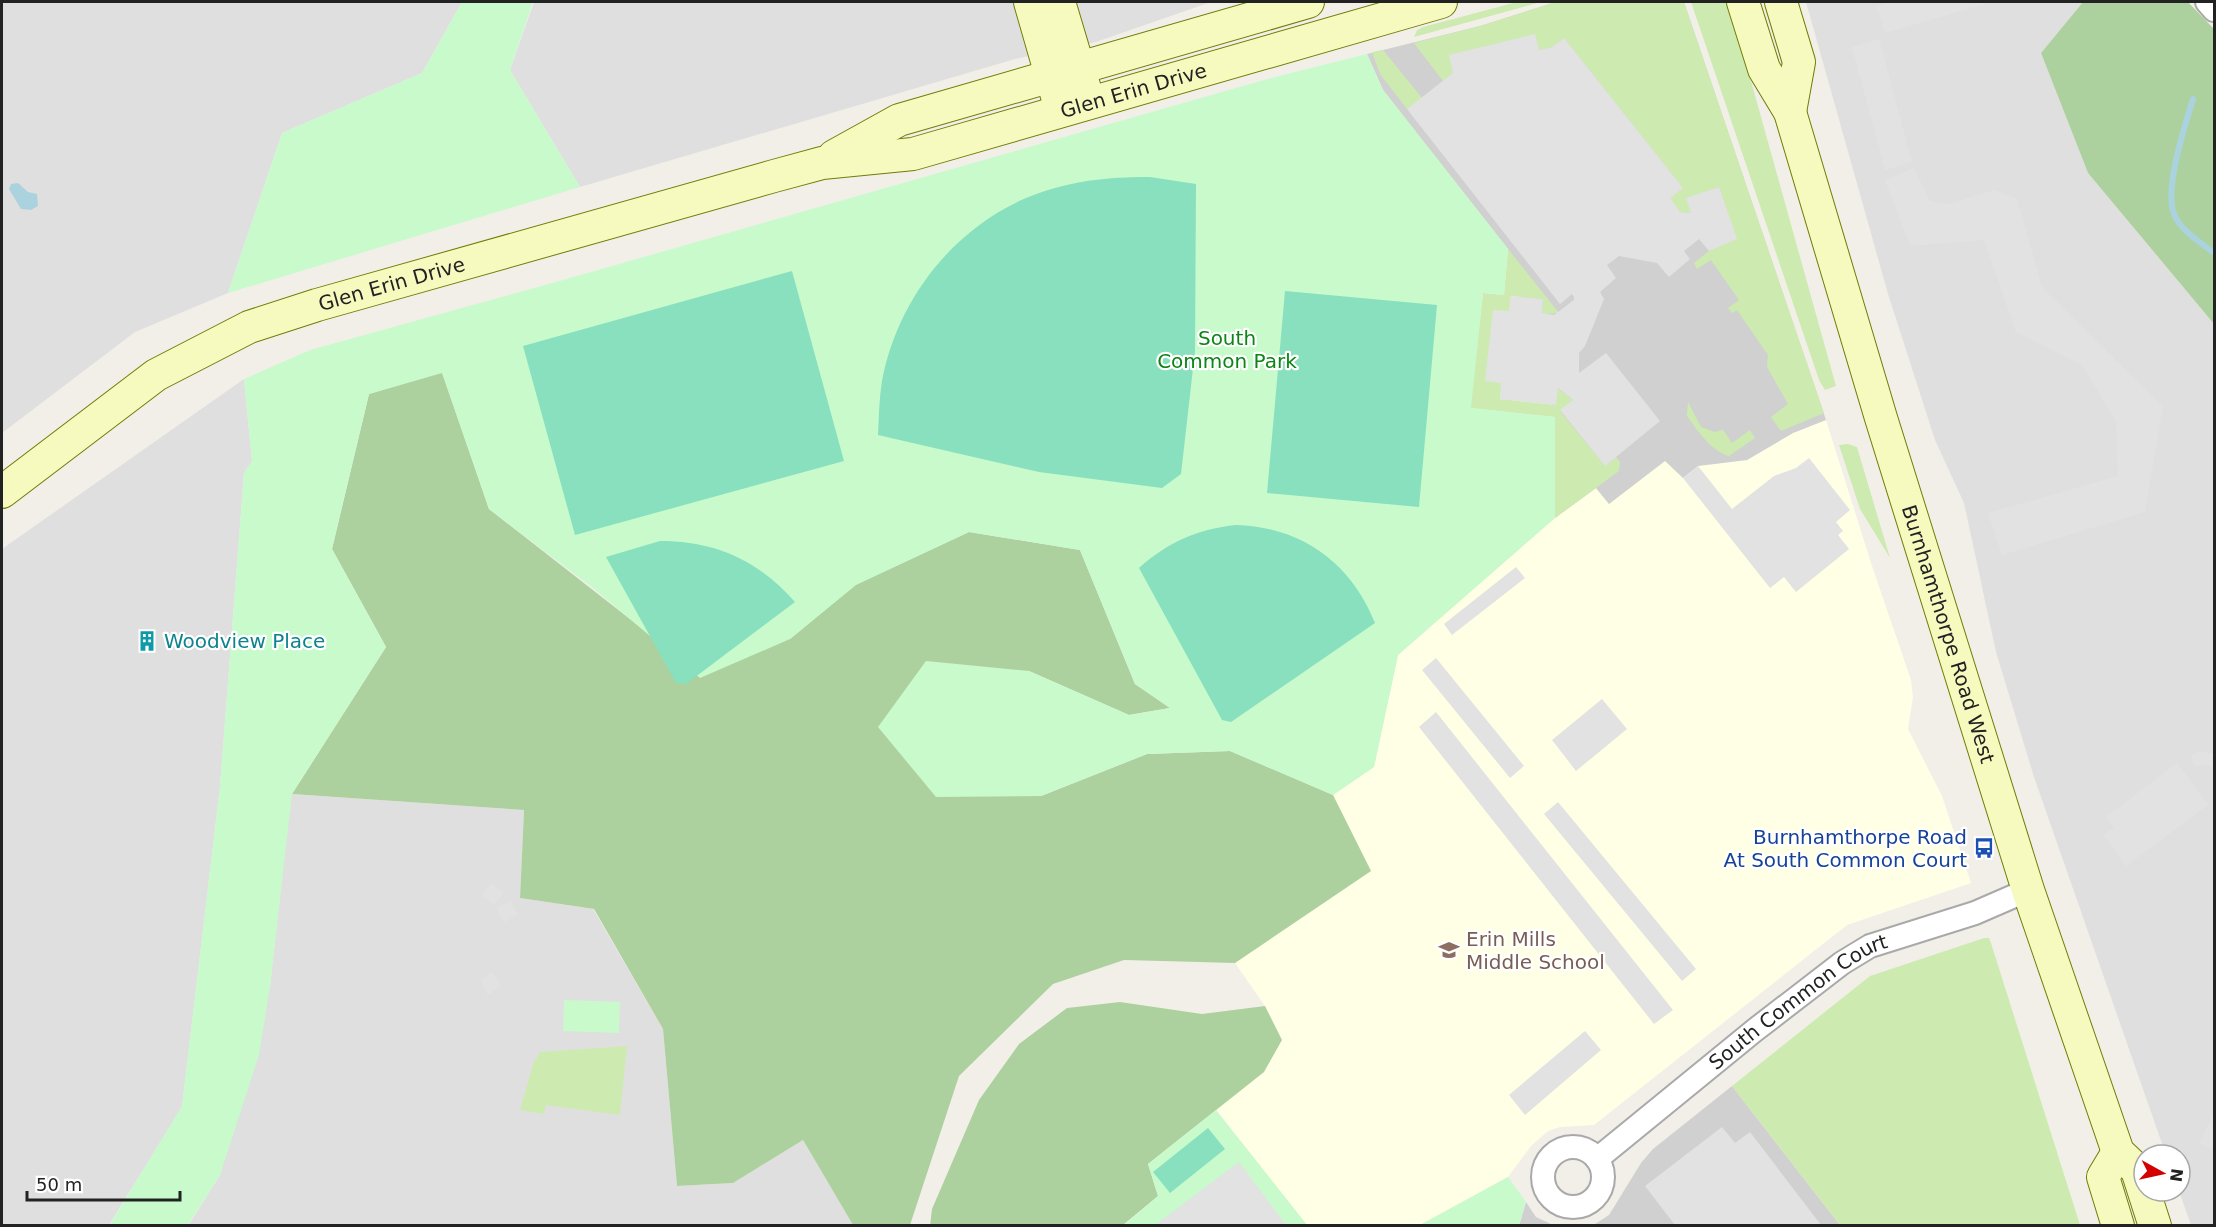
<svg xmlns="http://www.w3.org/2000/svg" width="2216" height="1227" viewBox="0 0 2216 1227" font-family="'DejaVu Sans',sans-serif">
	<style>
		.residential { fill: #e0dfdf }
		.education { fill: #ffffe5 }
		.religious { fill: #d0d0d0 }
		.grass { fill: #cdebb0 }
		.forest { fill: #add19e }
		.park { fill: #c8facc }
		.pitch { fill: #88e0be }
		.parking { fill: #e2e2e2 }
		.water { fill: #aad3df }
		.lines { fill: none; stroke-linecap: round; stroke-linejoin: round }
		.stream { stroke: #aad3df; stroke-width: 6 }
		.street-casing { stroke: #a9a9a9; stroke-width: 26 }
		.secondary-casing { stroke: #707d05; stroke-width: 34 }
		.street { stroke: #fff; stroke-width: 22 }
		.secondary { stroke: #f7fabf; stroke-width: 32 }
		.labels { text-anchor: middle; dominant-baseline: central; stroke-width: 4.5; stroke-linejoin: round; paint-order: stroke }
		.street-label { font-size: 20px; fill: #222; stroke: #fff }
		.park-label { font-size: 20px; fill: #0c8416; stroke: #fff }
		.culture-label { font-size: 20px; fill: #0d838f; stroke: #fff; text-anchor: start }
		.transit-label { font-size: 20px; fill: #164399; stroke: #fff; text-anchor: end }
		.education-label { font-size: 20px; fill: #785e54; stroke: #fff; text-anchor: start }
	</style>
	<rect width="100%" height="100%" fill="#f2efe9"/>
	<!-- residential -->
	<path class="residential" d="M2 2H462L422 73 282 133 228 293 135 332 2 433Z
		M534 2H1211L1096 42 1015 59 580 187 510 70Z
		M1806 2H2083L2041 53 2088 173 2214 324V1225H2191L2179 1191 2180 1155H2166L2034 777 1996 652 1964 503 1935 440 1888 294Z
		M244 379 252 461 244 473 220 787 182 1107 109 1225H2V549Z
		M291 794 524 810 520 898 593 909 663 1029 677 1186 733 1183 803 1140 853 1225 188 1226 220 1175 270 986Z"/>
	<!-- education -->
	<path class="education" d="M1826 420 1872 566 1911 680 1913 697 1908 729 1942 796 1971 883 1847 925 1594 1125 1560 1127 1548 1131 1531 1146 1508 1177 1420 1225H1307L1216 1110 1264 1072 1265 1006 1235 963 1371 871 1333 795 1374 767 1398 655 1555 518 1596 488 1609 504 1665 461 1698 466 1747 460 1793 433Z"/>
	<!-- religious -->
	<path class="religious" d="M1556 2H1684L1826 420 1793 433 1747 460 1698 466 1683 478 1665 461 1609 504 1596 488 1555 518V417L1508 249 1383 90 1367 54 1480 26Z
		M1732 1086 1840 1225 1592 1226 1609 1215 1641 1163 1653 1149Z
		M1526 1202 1536 1217 1553 1225 1519 1226Z"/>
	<!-- grass -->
	<path class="grass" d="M1517 2H1541L1414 37 1417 30 1423 27Z
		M1556 2H1684L1824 413 1781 431 1771 417 1788 404 1767 367 1768 355 1737 310 1732 313 1728 308 1739 300 1711 260 1697 269 1694 263 1709 251 1736 239 1719 187 1687 198 1692 213 1680 212 1669 198 1682 187 1564 38 1552 47 1539 50 1534 35 1453 73 1443 81 1414 43 1480 26Z
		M1691 2H1729L1836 386 1825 390 1819 380Z
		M1383 50 1422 98 1407 109 1380 74 1372 52Z
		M1508 249 1559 313 1542 314 1543 299 1511 296 1500 399 1555 405 1557 388 1573 400 1560 411 1605 466 1616 457 1620 462 1619 471 1555 518V417L1470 408 1483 293 1504 295Z
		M1688 402 1701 427 1715 432 1723 430 1732 443 1750 430 1755 438 1729 456C1710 450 1699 432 1687 416Z
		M1848 444 1857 447 1890 558 1860 509 1839 445Z
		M1984 938H1989L1991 943 2080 1225H1840L1732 1086 1870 976Z
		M627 1046 620 1115 546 1105 544 1114 520 1110 533 1064 540 1052Z"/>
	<!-- forest -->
	<path class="forest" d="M2083 2H2188L2214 29V324L2088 173 2041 53Z
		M442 372 489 509 644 630 790 639 855 585 969 532 1080 550 1135 684 1170 708 1129 715 1029 671 1041 796 1147 754 1230 751 1333 795 1371 871 1235 963 1124 960 1053 984 959 1076 910 1225H853L803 1140 733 1183 677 1186 663 1029 594 909 520 898 524 810 292 794 386 647 332 549 369 394Z
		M1120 1002 1202 1014 1265 1006 1282 1040 1264 1072 1148 1164 1158 1196 1123 1225 930 1226 932 1209 979 1100 1019 1044 1067 1008Z"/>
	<!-- park -->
	<path class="park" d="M462 2H533L510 70 580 187 228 293 282 133 422 73Z
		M1367 54 1383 90 1508 249 1504 295 1483 293 1471 408 1555 417V518L1398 655 1374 767 1333 795 1230 751 1147 754 1041 796 936 797 878 727 926 661 1029 671 1129 715 1170 708 1135 684 1080 550 969 532 856 585 790 639 700 678 593 588 489 509 442 373 369 394 332 549 386 647 292 794 270 986 259 1055 220 1175 188 1225 109 1226 182 1106 220 787 244 473 252 461 244 379 310 350 563 280 1275 77Z
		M564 1000 620 1002 619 1033 563 1031Z
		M1216 1110 1307 1225 1123 1226 1158 1196 1148 1164Z
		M1508 1177 1526 1202 1519 1225H1420Z"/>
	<!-- pitch -->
	<path class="pitch" d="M1150 177 1196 184 1195 351 1181 474 1162 488 1039 472 878 435C879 417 879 399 882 381 899 291 966 212 1055 188 1086 179 1118 177 1150 177Z
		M792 271 844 461 575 535 523 346Z
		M1285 291 1437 305 1419 507 1267 493Z
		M1236 525C1302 527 1351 563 1375 623L1231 722 1222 720 1139 568C1168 542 1198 529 1236 525Z
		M660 541C715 541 758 560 795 602L686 684 676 683 606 557Z
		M1208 1128 1225 1149 1170 1193 1153 1172Z"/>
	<!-- parking -->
	<path class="parking" d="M1893 2H1988L1989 3 1885 33 1877 6Z
		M1535 34 1539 50 1552 47 1564 38 1683 188 1670 198 1680 212 1691 213 1686 198 1719 187 1737 239 1709 251 1699 239 1684 251 1690 259 1669 277 1657 263 1619 256 1607 265 1616 278 1600 292 1604 299 1585 346 1579 353V373L1606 353 1660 421 1605 466 1560 410 1573 400 1558 388 1556 405 1500 399 1501 383 1485 381 1493 310 1509 311 1511 296 1543 299 1542 313 1554 315 1574 300V297L1572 294 1560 304 1407 109 1453 73 1449 55Z
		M1879 39 1912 162 1885 170 1852 47Z
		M1914 168 1930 201 1949 204 1994 190 2017 199 2042 287 2163 407 2145 512 2002 555 1988 513 2118 476 2116 421 2082 365 2016 332 1984 240 1910 246 1885 180Z
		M1809 458 1850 510 1836 522 1843 531 1838 535 1849 549 1796 592 1784 577 1770 588 1683 478 1698 466 1732 509 1774 476 1796 468Z
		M1516 567 1525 578 1452 635 1444 624Z
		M1436 658 1524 766 1510 778 1422 670Z
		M1602 699 1627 729 1576 771 1552 740Z
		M1436 712 1673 1010 1654 1024 1419 727Z
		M2198 751 2214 754V766L2194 765 2191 756Z
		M2177 763 2208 805 2126 866 2104 835 2114 828 2106 817Z
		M1558 802 1696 969 1682 981 1544 814Z
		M492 883 504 893 494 905 482 895Z
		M511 901 518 915 504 922 496 908Z
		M492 972 501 985 488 995 480 981Z
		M1585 1031 1601 1050 1525 1115 1509 1095Z
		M2214 1114V1143L2211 1149 2199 1143Z
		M1722 1127 1735 1143 1750 1132 1821 1225H1675L1645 1186Z
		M1239 1162 1286 1225H1155Z"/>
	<!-- water -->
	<path class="water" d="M18 183 28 192 37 194 38 206 31 210 21 209 9 189 11 184Z"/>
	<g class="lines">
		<!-- stream -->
		<path class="stream" d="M2193 99C2185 125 2164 189 2174 214 2181 231 2200 242 2214 253"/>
		<!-- street casing -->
		<g class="street-casing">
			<g id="street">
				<path d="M2207 2 2214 10"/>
				<circle cx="1573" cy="1177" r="30"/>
				<path id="s1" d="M1597 1159 1755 1030 1842 963 1870 946 1975 913 2028 890"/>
			</g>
		</g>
		<!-- secondary casing -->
		<g class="secondary-casing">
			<g id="secondary">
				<path d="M1030 2 1057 96"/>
				<path d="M1059 2 1085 89"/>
				<path id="s2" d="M1743 2 1764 69 1790 112 1881 418 2028 890 2118 1152 2137 1170 2155 1226"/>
				<path d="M1781 2 1799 62 1790 112"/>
				<path d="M834 156 899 120 1308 2"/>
				<path id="s3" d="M2 492 156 375 249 327 317 305 774 176 822 163 913 154 1441 2"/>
				<path d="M2118 1226 2103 1177 2118 1152"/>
			</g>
		</g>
		<!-- street -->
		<use href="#street" class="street"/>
		<!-- secondary -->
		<use href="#secondary" class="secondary"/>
	</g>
	<!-- icons -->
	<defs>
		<g id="building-bare" transform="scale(1.62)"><path d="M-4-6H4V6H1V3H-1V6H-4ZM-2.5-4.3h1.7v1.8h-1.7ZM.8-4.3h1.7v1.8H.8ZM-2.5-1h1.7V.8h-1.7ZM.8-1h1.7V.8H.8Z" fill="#0f9aa8" stroke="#fff" stroke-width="2.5" paint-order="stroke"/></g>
		<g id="bus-bare" transform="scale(1.62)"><path d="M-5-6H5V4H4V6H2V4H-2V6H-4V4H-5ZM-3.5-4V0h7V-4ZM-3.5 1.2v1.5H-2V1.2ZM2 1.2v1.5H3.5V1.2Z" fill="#1a4fb4" stroke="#fff" stroke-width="2.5" paint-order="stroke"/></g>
		<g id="school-bare" transform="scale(1.62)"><path d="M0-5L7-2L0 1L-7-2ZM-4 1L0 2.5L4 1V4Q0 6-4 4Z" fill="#8d6e63" stroke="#fff" stroke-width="2.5" paint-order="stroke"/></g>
	</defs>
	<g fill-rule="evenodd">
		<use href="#building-bare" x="147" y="641"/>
		<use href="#bus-bare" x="1984" y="848"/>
		<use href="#school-bare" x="1449" y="950"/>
	</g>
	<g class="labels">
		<!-- street labels -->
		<g class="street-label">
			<text stroke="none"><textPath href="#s3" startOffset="1215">Glen Erin Drive</textPath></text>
			<text stroke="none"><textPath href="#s3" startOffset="447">Glen Erin Drive</textPath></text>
			<text stroke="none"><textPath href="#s2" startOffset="666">Burnhamthorpe Road West</textPath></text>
			<text stroke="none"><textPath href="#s1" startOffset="256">South Common Court</textPath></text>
		</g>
		<!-- park labels -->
		<g class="park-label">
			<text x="1227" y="338">South<tspan x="1227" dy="23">Common Park</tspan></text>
		</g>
		<!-- culture labels -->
		<g class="culture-label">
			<text x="164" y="641">Woodview Place</text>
		</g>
		<!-- transit labels -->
		<g class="transit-label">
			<text x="1967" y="837">Burnhamthorpe Road<tspan x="1967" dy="23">At South Common Court</tspan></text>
		</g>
		<!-- education labels -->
		<g class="education-label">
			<text x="1466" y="939">Erin Mills<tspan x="1466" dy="23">Middle School</tspan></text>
		</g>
	</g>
	<!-- border -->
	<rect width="2216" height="1227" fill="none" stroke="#222222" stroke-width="6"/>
	<!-- north arrow -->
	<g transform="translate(2162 1173) rotate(98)"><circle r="28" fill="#ffffff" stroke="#a7a7a7" stroke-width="1.5"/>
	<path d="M0-4.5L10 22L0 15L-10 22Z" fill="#d40000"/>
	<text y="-9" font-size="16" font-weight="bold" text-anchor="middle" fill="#222222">N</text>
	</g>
	<!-- scale -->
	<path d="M27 1191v9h153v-9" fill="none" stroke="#222222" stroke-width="3"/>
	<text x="36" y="1191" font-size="18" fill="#222222" stroke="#ffffff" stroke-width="4.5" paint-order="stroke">50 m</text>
</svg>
